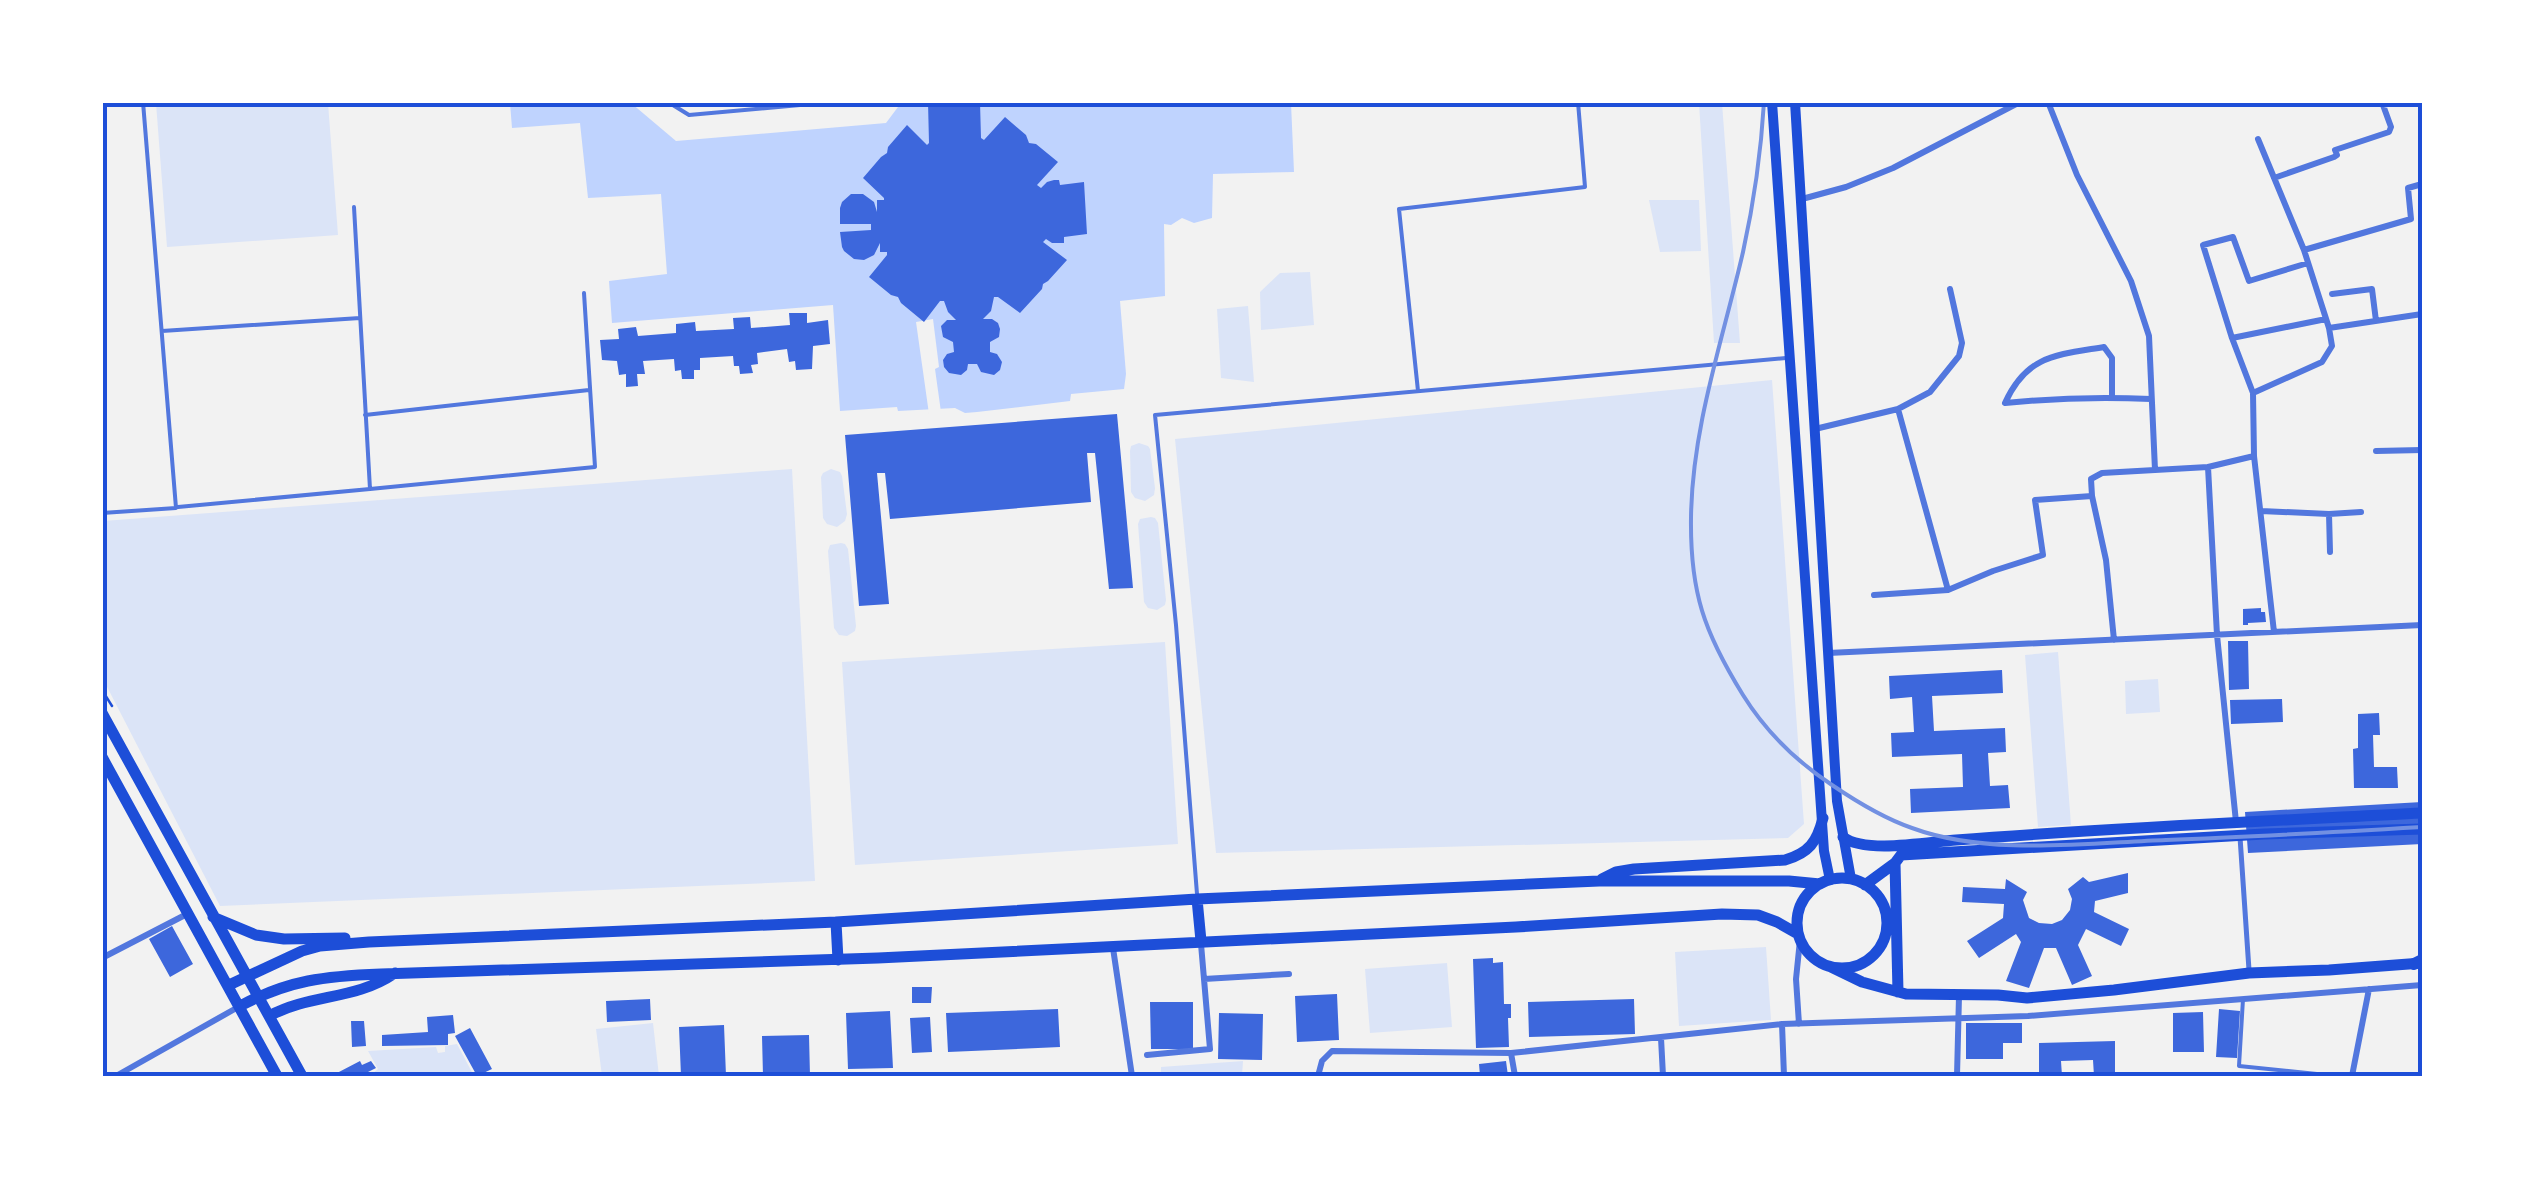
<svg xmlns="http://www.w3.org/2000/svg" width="2525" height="1179" viewBox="0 0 2525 1179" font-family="'Varela Round',sans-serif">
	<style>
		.green { fill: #dbe4f7 }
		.water { fill: #bfd3fe }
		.pier { fill: #f2f2f2 }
		.building { fill: #3d67dc }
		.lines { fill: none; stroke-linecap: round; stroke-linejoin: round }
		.path { stroke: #1d4ed8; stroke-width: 2.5 }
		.service { stroke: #5277de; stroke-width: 4 }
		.pedestrian { stroke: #5277de; stroke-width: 5 }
		.minor { stroke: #5277de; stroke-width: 6 }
		.primary { stroke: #1d4ed8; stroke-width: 10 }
		.trunk { stroke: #1d4ed8; stroke-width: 11 }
		.motorway { stroke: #1d4ed8; stroke-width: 12 }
		.rail { stroke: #7290e2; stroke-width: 4 }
		.neatline { fill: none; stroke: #1d4ed8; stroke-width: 4 }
	</style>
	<rect width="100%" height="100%" fill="#f2f2f2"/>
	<!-- green -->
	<path class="green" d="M156 103H328L338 235 167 247Z
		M1699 103H1722L1740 343H1714Z
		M1649 200H1699L1701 251 1660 252Z
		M1310 272 1314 325 1261 330 1260 292 1280 273Z
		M1248 306 1254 382 1221 378 1217 309Z
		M1772 380 1804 824 1788 838 1216 853 1175 439Z
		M1139 443 1148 446 1150 449 1155 488 1154 495 1145 501 1135 498 1131 492 1130 451 1131 446Z
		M792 469 815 881 220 906 103 679V521Z
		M831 469 840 472 842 476 847 514 845 521 837 527 827 524 823 518 821 477 823 473Z
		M1151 517 1155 518 1158 523 1166 600 1165 605 1157 610 1148 608 1144 602 1138 524 1140 519Z
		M841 543 845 544 848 549 856 626 855 631 847 636 839 635 834 628 828 551 830 545Z
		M1165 642 1178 844 855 865 842 662Z
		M2058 652 2071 825 2038 827 2025 655Z
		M2158 679 2160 712 2126 714 2125 681Z
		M1766 947 1771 1020 1679 1026 1675 952Z
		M1447 963 1452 1027 1370 1033 1365 969Z
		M653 1023 659 1076H602L596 1029Z
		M457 1044 474 1076H375L373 1073 378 1069 368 1051 436 1047 438 1053 445 1052V1046Z
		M1243 1061 1242 1076H1161V1067Z"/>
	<!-- water -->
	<path class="water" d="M510 103H631L676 141 886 123 901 103H1291L1294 172 1213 174 1212 218 1194 223 1182 218 1171 225 1164 224 1165 296 1120 301 1126 374 1124 389 1071 394 1070 401 977 412 965 413 955 408 898 411 897 407 840 411 833 305 612 323 609 281 667 274 661 194 588 198 580 123 512 128Z"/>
	<!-- pier -->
	<path class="pier" d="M933 319 939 367 935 369 941 412 929 414 916 322Z"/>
	<!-- building -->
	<path class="building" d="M928 102H980L981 138 984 140 1005 117 1026 135 1029 143 1036 144 1058 162 1037 185 1041 188 1047 182 1054 180H1059L1060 185 1084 182 1087 234 1064 237V243H1052L1046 239 1043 242 1067 260 1048 281 1043 284 1042 289 1020 313 998 297H994L991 311 983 319H992L998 323 1000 329 999 337 990 342V352L997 354 1002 362 1000 370 994 375 981 372 977 364H968L967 370 961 375 949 373 944 367 943 360 947 354 954 352 953 342 943 337 941 326 947 320H956L948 312 944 301H940L924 322 901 303 898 297 891 295 869 277 887 255V252H880V243L874 255 864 260 854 259 844 251 842 247 840 232 871 230V224H840V208L842 202 851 194H863L874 202 877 212V200H884V198L863 178 881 157 887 153 888 147 907 125 927 145 929 143Z
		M789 313H807V323L828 320 830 344 813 346 812 369 796 370 795 361 789 362 787 349 757 353 758 364 751 365 753 373 740 374 739 366H734L733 356 700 358V370H694V379H682L681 370 675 371 674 359 643 361 645 374H637L638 386 626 387V374L619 375 617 361 602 360 600 340 619 339 618 329 636 327 638 336 676 333V324L695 322 696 331 734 329 733 318 750 317 751 328 790 325Z
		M1117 414 1133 588 1109 589 1095 453H1087L1091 502 890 519 885 473H877L889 604 859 606 845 435Z
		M2261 608V612H2265L2266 622 2248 623V625H2243V609Z
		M2228 641H2248L2249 689 2229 690Z
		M2002 670 2003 693 1932 696 1934 731 2005 728 2006 752 1988 753 1990 786 2008 785 2010 808 1911 813 1910 789 1963 787 1962 754 1892 757 1891 733 1914 732 1912 697 1890 699 1889 676Z
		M2282 699 2283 722 2231 724 2230 700Z
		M2379 713 2380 735H2373L2374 767H2397L2398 788H2354L2353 749 2358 748V714Z
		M2422 802V844L2248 853 2245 812Z
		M2128 873V893L2095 901 2094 912 2129 929 2121 946 2086 929 2078 945 2092 976 2072 985 2056 948H2044L2029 988 2006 981 2021 942 2016 934 1979 958 1967 941 2003 918 2004 904 1962 902 1963 887 2005 889 2006 879 2027 892 2023 900 2029 918 2039 923 2052 924 2062 920 2070 910 2072 899 2068 889 2083 877 2089 882Z
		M172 926 193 964 170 977 149 939Z
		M1493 958V963L1503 962 1504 1004H1511V1018H1508L1509 1047 1476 1048 1473 959Z
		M912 987H932L931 1003H912Z
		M1337 994 1339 1040 1297 1042 1295 996Z
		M650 999 651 1020 607 1022 606 1001Z
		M1634 999 1635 1034 1529 1037 1528 1002Z
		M1150 1002H1193V1049H1151Z
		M1058 1009 1060 1047 948 1052 946 1013Z
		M2219 1009 2240 1011 2237 1058 2216 1057Z
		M890 1011 893 1068 848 1069 846 1013Z
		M2203 1012 2204 1052H2173V1013Z
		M1219 1013 1263 1014 1262 1060 1218 1059Z
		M453 1015 455 1033 448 1034V1045L382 1046V1035L428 1032 427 1017Z
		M930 1017 932 1052 912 1053 910 1018Z
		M351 1021H364L366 1046 352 1047Z
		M1966 1023H2022V1043H2003V1059H1966Z
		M724 1025 726 1076H681L679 1027Z
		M470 1028 492 1069 477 1076 455 1036Z
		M809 1035 810 1076H763L762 1036Z
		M2115 1041V1076H2094L2093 1060 2061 1061 2062 1076H2039V1043Z
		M360 1061 362 1065 371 1061 376 1068 366 1073 368 1076H339L337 1073Z
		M1506 1061 1508 1076H1480L1479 1064Z"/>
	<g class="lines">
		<!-- path -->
		<path class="path" d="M102 690 112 706"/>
		<!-- service -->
		<path class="service" d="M668 102 689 115 833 102
			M162 331 360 318
			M1418 391 1399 209 1585 187 1578 102
			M365 415 589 390
			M370 489 595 467 584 293
			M178 507 370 489 354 207
			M102 513 176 508 143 102
			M1197 894 1176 625 1155 415 1786 358
			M2243 999 2239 1066 2336 1076"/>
		<!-- pedestrian -->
		<path class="pedestrian" d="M2240 837 2249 970"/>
		<!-- minor -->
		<path class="minor" d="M2048 102 2077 175 2131 281 2149 336 2155 470
			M2258 139 2304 250 2329 328
			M2274 178 2334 157 2337 155 2335 150 2389 132 2391 127 2383 105 2396 102
			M1802 199 1846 187 1893 168 2020 102
			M2304 250 2411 219 2408 188 2422 184
			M2332 294 2372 289 2376 321
			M2232 338 2326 319
			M2253 393 2232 338 2203 245 2233 237 2249 281 2308 263
			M2112 398V358L2104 347C2056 355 2027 355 2005 403 2054 398 2101 397 2151 399
			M1898 409 1930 392 1959 356 1962 343 1950 289
			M1815 429 1898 409 1948 590
			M2376 451 2422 450
			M2254 456 2274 632
			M2261 511 2329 514 2361 512
			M2329 514 2330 552
			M1874 595 1948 590 1993 571 2043 555 2035 500 2092 496
			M2114 640 2106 560 2092 496 2091 479 2102 473 2208 467
			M1828 653 2422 625
			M2236 822 2217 635 2208 467 2254 456 2253 393 2322 362 2332 346 2329 328 2422 314
			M1113 948 1132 1076
			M102 958 187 914
			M1204 979 1289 974
			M1782 1024 1784 1076
			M1799 1024 1796 979 1800 940
			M1661 1038 1663 1076
			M1147 1055 1210 1049 1201 944
			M116 1076 240 1006
			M1318 1076 1322 1061 1332 1051 1511 1053
			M1515 1076 1511 1053 1782 1024 2028 1016 2422 985
			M1957 1076 1959 996
			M2352 1076 2369 989"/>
		<!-- primary -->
		<path class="primary" d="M1772 102 1824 851 1830 880
			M1795 102 1837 801 1851 879"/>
		<!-- trunk -->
		<path class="trunk" d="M102 713 302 1076
			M102 757 277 1076
			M1843 837C1865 854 1928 842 1956 840 2111 828 2267 821 2422 813
			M1895 863 1898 992
			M1797 923a45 45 0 1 1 90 0a45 45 0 1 1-90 0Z
			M1602 879 1616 872 1634 869 1785 860C1809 853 1817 842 1823 818
			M1865 885 1895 863 1901 855 2264 834 2422 829
			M1197 899 1201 941
			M213 917 256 935 284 939 345 938
			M836 922 838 960
			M1829 966 1862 982 1906 994 1998 995 2027 998 2114 990 2249 973 2329 970 2422 963
			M229 985 302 951 320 946 369 942 836 922 1197 899 1599 881H1789L1820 884
			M240 1006C289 980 325 976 381 974L878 958 1516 927 1722 914 1758 915 1777 922 1798 934
			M269 1016C312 993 354 1001 395 973"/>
		<!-- motorway -->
		<path class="motorway" d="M2414 964 2422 960"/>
		<!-- rail -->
		<path class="rail" d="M1764 102C1761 153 1754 202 1743 252 1723 339 1692 427 1691 518 1690 592 1704 632 1743 695 1766 732 1796 761 1832 785 1857 802 1883 818 1912 828 1988 856 2086 843 2166 840 2252 837 2337 832 2422 827"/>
	</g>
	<!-- border -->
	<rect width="2525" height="1179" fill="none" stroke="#ffffff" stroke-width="210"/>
	<rect x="105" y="105" width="2315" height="969" class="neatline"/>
</svg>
